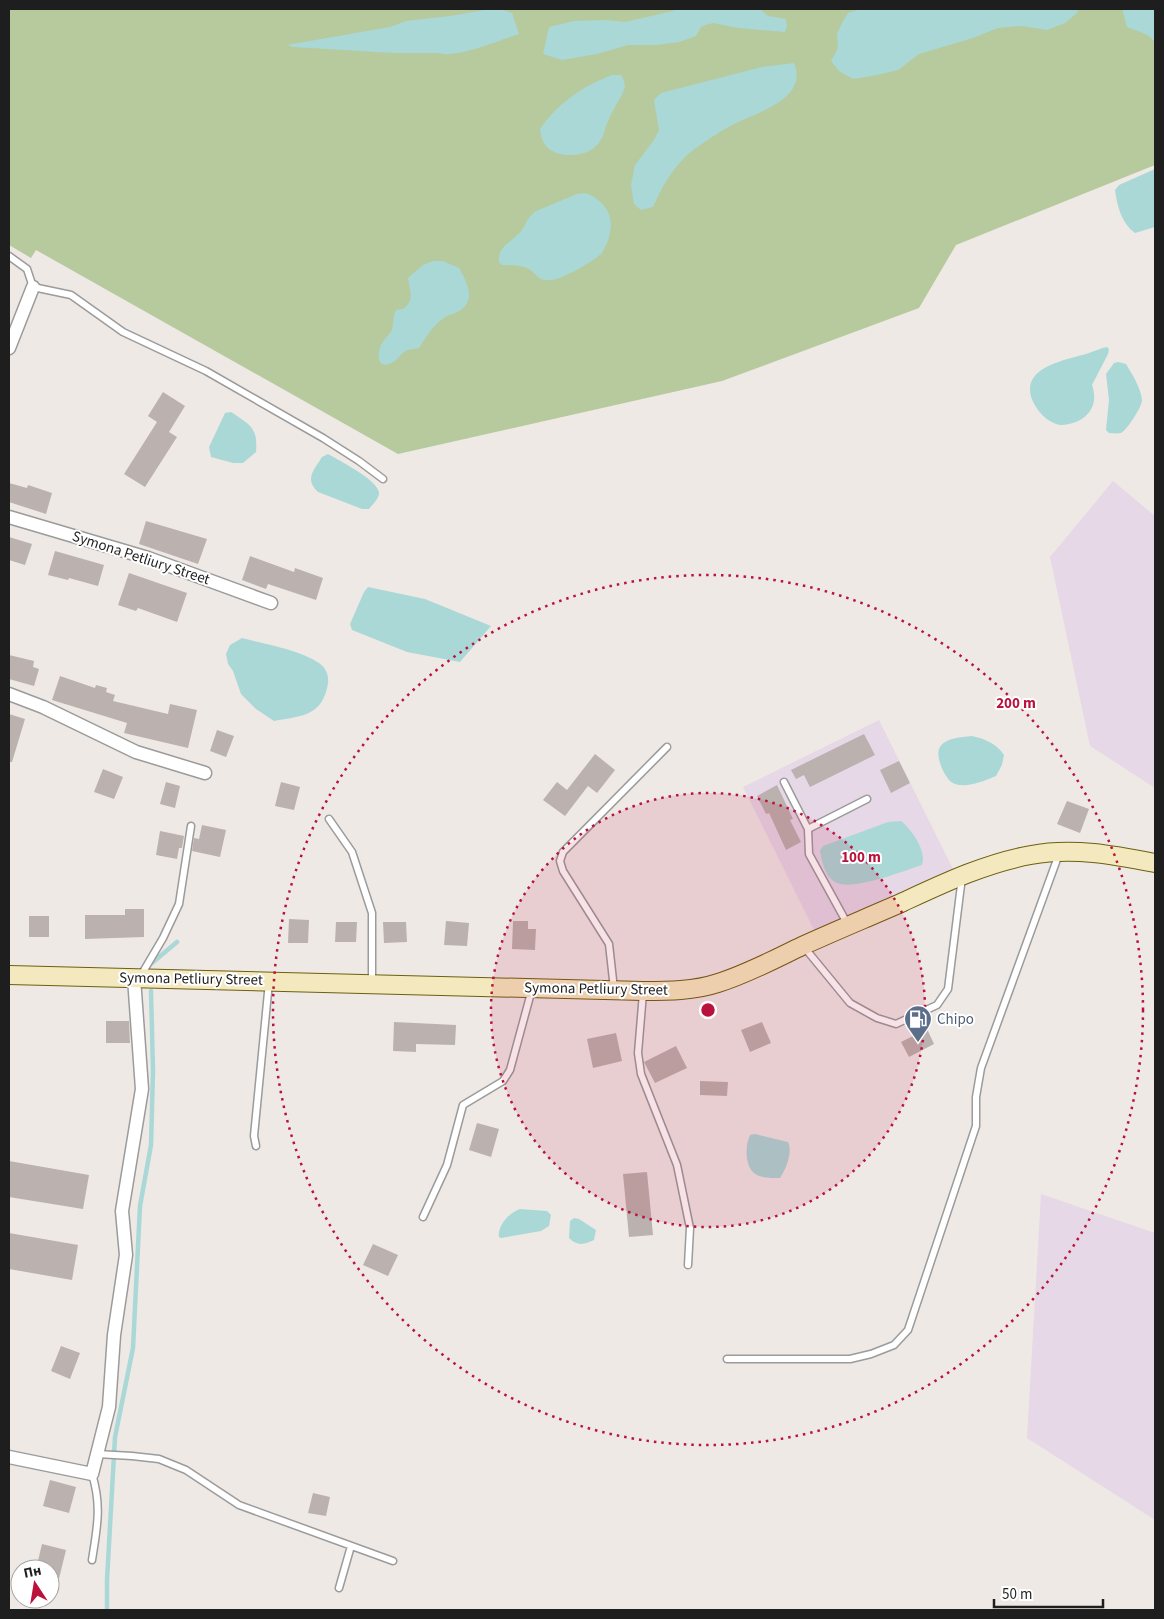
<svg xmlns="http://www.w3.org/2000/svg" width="1164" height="1619" viewBox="0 0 1164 1619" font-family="'Source Sans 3',sans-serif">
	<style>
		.industrial { fill: #e6d8e7 }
		.forest { fill: #b6ca9e }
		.water { fill: #aad8d7 }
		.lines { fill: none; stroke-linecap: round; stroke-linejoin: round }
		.stream { stroke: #aad8d7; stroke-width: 4.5 }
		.building { fill: #bbb1ae }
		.lane-casing { stroke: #9b9b9b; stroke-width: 9 }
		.street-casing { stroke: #9b9b9b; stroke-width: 15 }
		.secondary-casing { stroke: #6c5f0f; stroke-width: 20 }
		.lane { stroke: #fff; stroke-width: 6 }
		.street { stroke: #fff; stroke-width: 12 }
		.secondary { stroke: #f4e9be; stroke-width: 18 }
		.ring { fill: none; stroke: #ba123c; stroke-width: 2.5; stroke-dasharray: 2.5 5 }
		.labels { text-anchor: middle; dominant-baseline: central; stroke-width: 4; stroke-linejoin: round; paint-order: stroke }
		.street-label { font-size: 15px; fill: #1e1e1e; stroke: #fff }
		.service-label { font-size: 15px; fill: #4e5e75; stroke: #fff; text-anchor: start }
		.centre { fill: #ba123c; stroke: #fff; stroke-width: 2.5 }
		.ring-label { font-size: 15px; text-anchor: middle; font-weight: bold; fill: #ba123c; stroke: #fff; stroke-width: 4; stroke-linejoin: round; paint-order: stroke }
	</style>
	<rect width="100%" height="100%" fill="#eee9e5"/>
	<!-- industrial -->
	<path class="industrial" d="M1113 481 1155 516V788L1090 746 1050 557Z
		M879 720 954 871 818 938 743 787Z
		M1041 1194 1155 1233V1520L1027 1438Z"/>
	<!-- forest -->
	<path class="forest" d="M9 9H1155V165L956 245 919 308 722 381 398 454 36 250 31 258 9 245Z"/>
	<!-- water -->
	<path class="water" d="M490 9H500L512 13 519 34C500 40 457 59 438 53H394L293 47 287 45 390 27 406 21 450 16Z
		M676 9H760L768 16 786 19 787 26 785 32 738 28 713 23 705 25 701 27 696 36 679 42 656 45H628L597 54 562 60 543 54 549 27 574 21 608 20 625 22 673 11Z
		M860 9H1078L1077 13 1065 23 1047 30 1022 26 998 28 973 38 919 54 898 70 877 75 853 79 839 71 831 61 838 48 837 34 843 21 848 13Z
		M1124 9H1155V43C1151 34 1137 31 1127 27L1123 12Z
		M794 63C809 98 758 112 734 124 722 130 696 147 686 156 670 172 662 187 653 207L641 210 634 204 631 185 635 165 654 140 659 130 654 100 661 93 762 67Z
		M612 75H621C624 80 626 84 624 90 620 100 612 110 608 121 604 130 604 138 597 145 587 157 558 159 547 147 542 142 541 135 540 129 557 104 583 86 612 75Z
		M1155 169V227L1135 233C1122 224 1117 206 1115 190L1119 185Z
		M586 193C609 203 616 220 607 243 605 246 604 250 602 253 592 262 565 278 552 280 538 282 537 274 529 269 522 265 510 265 502 265L499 262C497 246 514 241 522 230 527 222 527 218 536 211L577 194Z
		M433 261H443L459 268C465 279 476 297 463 308 458 313 451 314 445 317 434 324 426 337 419 348 415 349 408 349 404 352 399 356 396 362 389 364 376 368 378 352 381 345 384 339 390 335 392 329 394 322 393 316 396 310L403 309C415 300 410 292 408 278L423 265Z
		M1107 347 1109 349 1108 354 1092 385C1099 404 1089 420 1069 424 1064 425 1059 426 1054 423 1039 417 1022 392 1034 377 1044 363 1073 358 1089 353 1095 351 1101 348 1107 347Z
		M1118 362 1126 364C1132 374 1141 388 1142 400 1142 407 1127 430 1121 433 1117 434 1113 433 1109 433L1106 430 1109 400 1106 374 1114 363Z
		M231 412C250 425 258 427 256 452L243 463H233L211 457 209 447 225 413Z
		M328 454C340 461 376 479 379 492 380 498 372 505 369 509H362L318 492C304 479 314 470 322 457Z
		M368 587 425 599 491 626 460 662 407 652 352 630 350 624 364 592Z
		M242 638C267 645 297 649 319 663 326 668 329 675 328 683 323 716 302 716 274 721L256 709 241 694 233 671 228 664 226 654 230 645Z
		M972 736C985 739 996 743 1004 755L1002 765 996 776C984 781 968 788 955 784 946 782 934 756 940 747 945 738 962 737 972 736Z
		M901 821C912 830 927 851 922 865 903 871 851 892 835 882 825 876 822 862 820 851L823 846 888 822Z
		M755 1134 788 1142C793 1152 786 1169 780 1178 774 1178 763 1178 757 1175 744 1168 745 1146 750 1135Z
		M520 1209 547 1211 551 1215 549 1226 541 1231 501 1238 499 1237C497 1226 510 1212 520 1209Z
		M574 1218 579 1219 596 1230 594 1240C584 1245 577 1246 569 1238L570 1221Z"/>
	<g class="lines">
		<!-- stream -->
		<path class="stream" d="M152 963 177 942
			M107 1610V1580L115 1437 133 1348 140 1206 151 1145 153 1071 151 991"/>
	</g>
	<!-- building -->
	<path class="building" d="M163 392 185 406 169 432 177 437 145 487 124 474 157 422 148 416Z
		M9 483 27 488 28 485 52 493 46 514 9 502Z
		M146 521 207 539 198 564 139 544Z
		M9 537 32 544 25 565 9 560Z
		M55 551 104 565 98 586 69 578 68 580 48 575Z
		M250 556 294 572 295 568 323 578 316 600 268 584 266 589 242 580Z
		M129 573 187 593 177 622 138 608 136 611 118 605Z
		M9 655 34 661 33 667 39 669 34 686 9 679Z
		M60 676 95 688 96 685 107 688 106 692 115 695 113 701 168 714 170 704 197 710 188 748 124 733 127 723 52 700Z
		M9 714 25 719 12 762H9Z
		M217 730 234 736 226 757 210 751Z
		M864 734 875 755 810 787 804 775 796 779 791 770Z
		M595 754 615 770 597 793 588 786 565 816 543 800 557 782 567 790Z
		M899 761 910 783 891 793 880 770Z
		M103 769 123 777 114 799 94 792Z
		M166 782 180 786 175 808 160 804Z
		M281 782 300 787 294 810 275 806Z
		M777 785 793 819 790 820 801 842 786 850 769 813 766 814 757 796Z
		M1067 801 1089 809 1080 833 1057 824Z
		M202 825 226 830 220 857 192 851 194 838 199 839Z
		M160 831 184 836 182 848H179L177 859 156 855Z
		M125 909H144V937L85 939V915H125Z
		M29 916H49V937H29Z
		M289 919 309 920 308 943H288Z
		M446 921 469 923 467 946 444 945Z
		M513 921H528V929H536L535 950 512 949Z
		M336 922H357L356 942H335Z
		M383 922H406L407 942 384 943Z
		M106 1021H129L130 1043H106Z
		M394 1022 456 1025 455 1045 416 1044V1052L393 1051Z
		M762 1022 771 1043 750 1052 741 1030Z
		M927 1029 934 1044 909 1057 901 1042Z
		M616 1033 622 1061 593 1068 587 1039Z
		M676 1046 687 1068 655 1083 644 1062Z
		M700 1081 728 1082 727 1096 700 1095Z
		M477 1123 499 1129 491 1157 469 1150Z
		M9 1161 89 1175 83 1209 9 1197Z
		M647 1172 653 1235 629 1237 623 1174Z
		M9 1233 78 1245 72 1280 9 1269Z
		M373 1244 398 1255 388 1276 363 1265Z
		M61 1346 80 1353 70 1379 51 1371Z
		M50 1480 76 1487 69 1513 43 1506Z
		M313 1493 330 1497 326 1516 308 1513Z
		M42 1544 66 1550 54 1599 50 1598V1569H36Z"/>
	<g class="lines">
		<!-- lane casing -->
		<g class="lane-casing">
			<path id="lane" d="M9 256 27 269 33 287 71 295 123 332 206 371 323 438 359 461 383 479
				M784 782 808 829 809 854 848 925
				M329 819 352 852 372 913V982
				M808 829 867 799
				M804 947 850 1003 877 1018 896 1024 937 1005 948 989 962 877
				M140 977 163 938 179 904 191 826
				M614 989 609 944 563 871 560 861 563 852 667 747
				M643 993 638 1053 641 1074 677 1165 690 1228 688 1265
				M256 1146 254 1136 269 982
				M423 1217 447 1165 463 1105 503 1081 510 1070 532 989
				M727 1359H850L871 1354 894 1345 908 1330 976 1126V1097L981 1068 1059 854
				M97 1454 132 1456 159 1459 186 1470 239 1505 393 1561
				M92 1560C97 1528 102 1506 92 1474
				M339 1588 351 1546"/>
		</g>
		<!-- street casing -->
		<g class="street-casing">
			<path id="street" d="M9 348 33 287
				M9 517 148 558 271 603
				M9 694 43 707 136 752 205 773
				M9 1457 92 1474 109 1407 114 1335 126 1255 122 1211 142 1089 134 978"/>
		</g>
		<!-- secondary casing -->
		<g class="secondary-casing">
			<path id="secondary" d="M9 975 643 991C668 991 694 991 718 983 747 974 775 959 802 946 835 931 869 917 903 902 944 883 986 863 1031 855 1073 847 1114 855 1155 863"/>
		</g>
		<!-- lane -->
		<use href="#lane" class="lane"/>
		<!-- street -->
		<use href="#street" class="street"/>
		<!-- secondary -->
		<use href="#secondary" class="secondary"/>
	</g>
	<!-- distance rings -->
	<circle cx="708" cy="1010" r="217" fill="#ba123c" fill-opacity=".12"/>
	<g class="ring">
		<circle cx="708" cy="1010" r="217"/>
		<circle cx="708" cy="1010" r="435"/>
	</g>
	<!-- icons -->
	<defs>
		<g id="fuel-pin" transform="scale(1.4375)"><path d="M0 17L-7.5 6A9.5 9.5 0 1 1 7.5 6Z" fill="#5c6f8a" stroke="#fff"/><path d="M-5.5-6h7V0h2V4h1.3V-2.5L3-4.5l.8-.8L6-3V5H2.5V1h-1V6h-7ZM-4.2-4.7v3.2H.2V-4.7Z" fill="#fff"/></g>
	</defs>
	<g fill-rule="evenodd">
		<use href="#fuel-pin" x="918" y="1019"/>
	</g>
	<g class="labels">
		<!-- street labels -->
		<g class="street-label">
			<text transform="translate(141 558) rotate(18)">Symona Petliury Street</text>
			<text transform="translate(191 979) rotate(1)">Symona Petliury Street</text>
			<text transform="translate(596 989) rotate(1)">Symona Petliury Street</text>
		</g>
		<!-- service labels -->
		<g class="service-label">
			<text x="937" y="1019">Chipo</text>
		</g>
	</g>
	<circle cx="708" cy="1010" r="8" class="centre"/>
	<g class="ring-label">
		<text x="1016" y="708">200 m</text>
		<text x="861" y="862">100 m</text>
	</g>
	<!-- border -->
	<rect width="1164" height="1619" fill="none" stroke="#1e1e1e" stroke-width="20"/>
	<!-- north arrow -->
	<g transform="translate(35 1584) rotate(348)"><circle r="24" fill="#ffffff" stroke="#a5a5a5"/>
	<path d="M0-4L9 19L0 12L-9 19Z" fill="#ba123c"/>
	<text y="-8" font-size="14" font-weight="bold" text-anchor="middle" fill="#1e1e1e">Пн</text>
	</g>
	<!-- scale -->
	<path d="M994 1599v8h109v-8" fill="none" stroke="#1e1e1e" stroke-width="2.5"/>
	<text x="1002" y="1599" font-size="15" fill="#1e1e1e" stroke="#ffffff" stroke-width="4" paint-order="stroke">50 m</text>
</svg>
